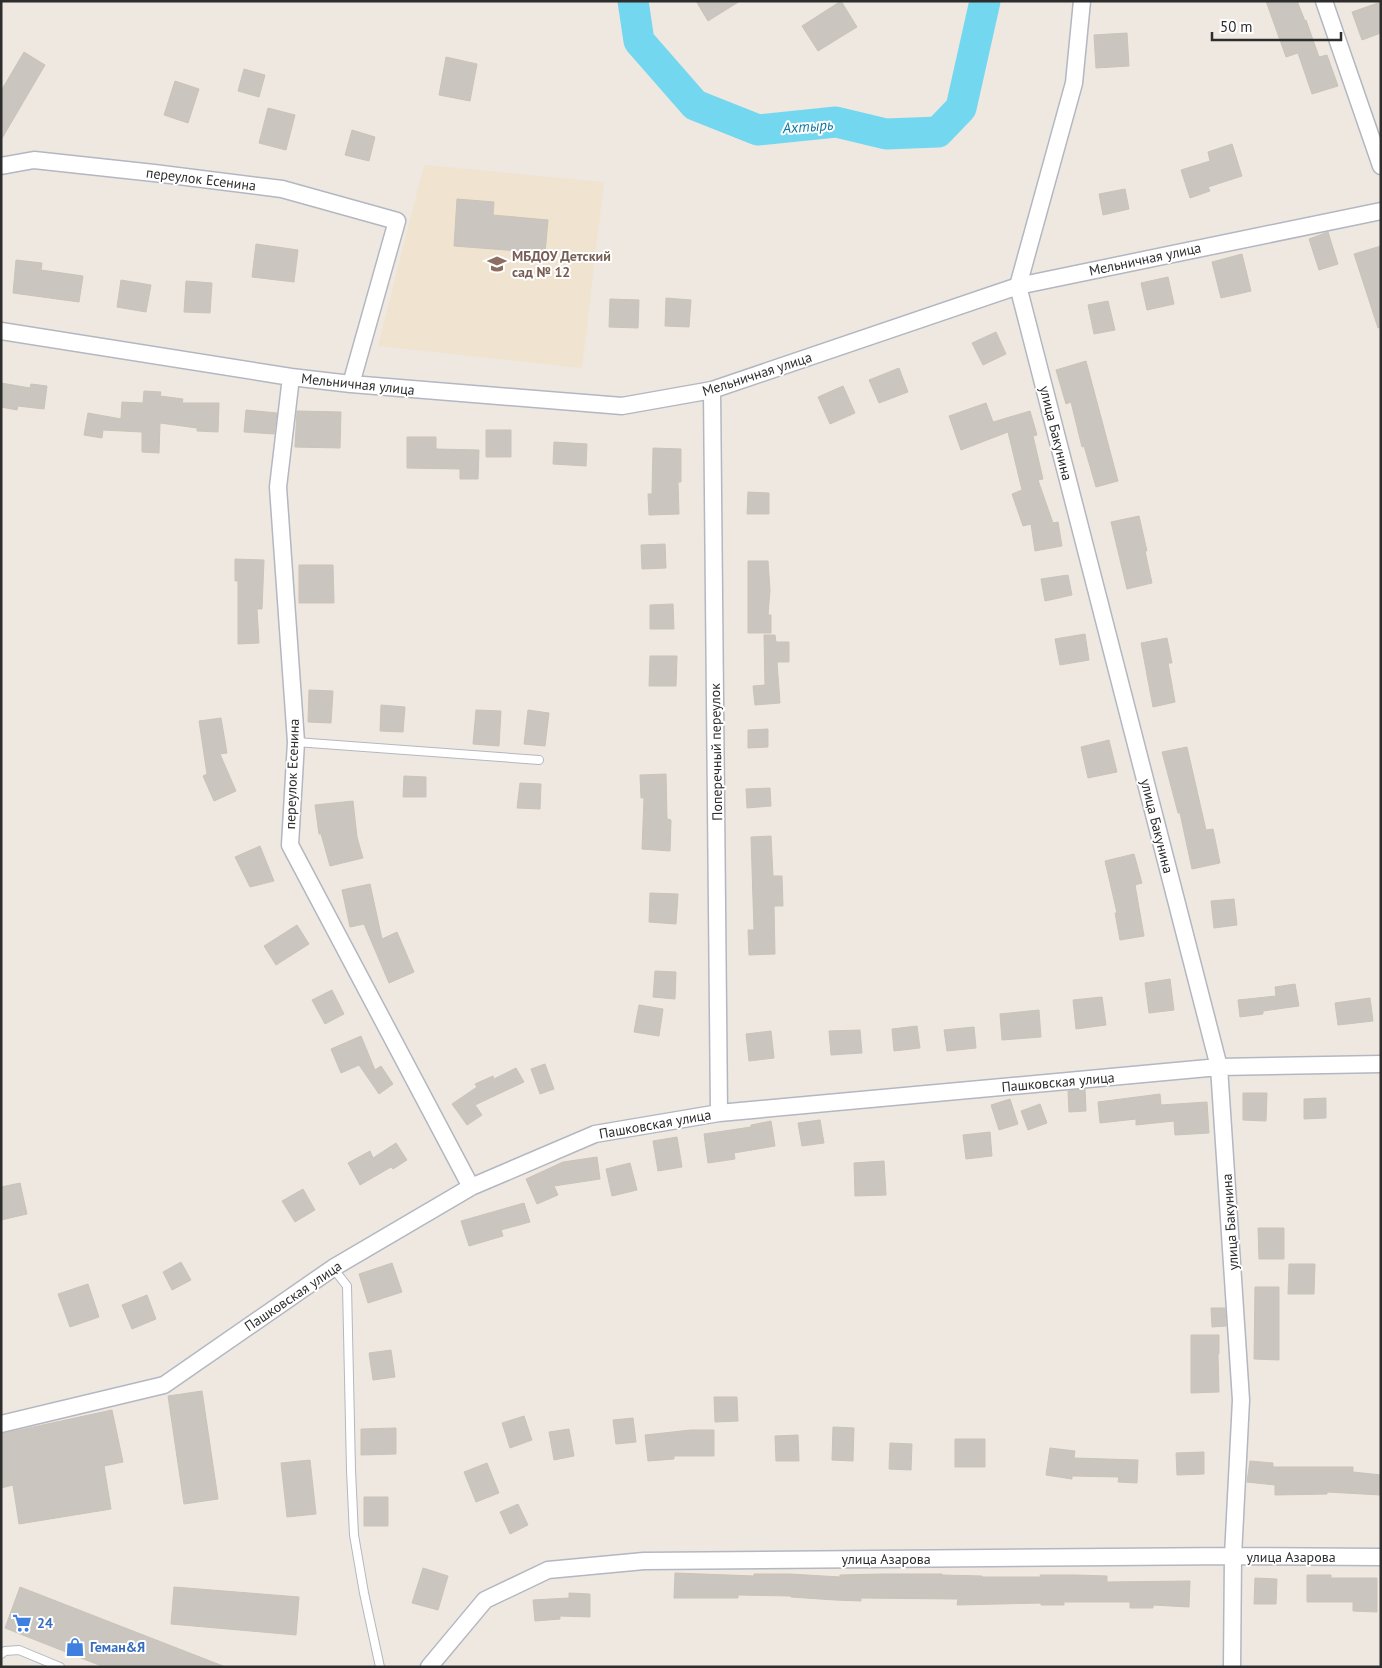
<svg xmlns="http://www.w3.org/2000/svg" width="1382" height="1668" viewBox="0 0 1382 1668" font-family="'PT Sans',sans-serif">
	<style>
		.education { fill: #f0e3d0 }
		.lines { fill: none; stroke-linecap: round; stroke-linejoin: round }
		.river { stroke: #74d7f0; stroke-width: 31 }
		.building { fill: #cac5bf; stroke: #cac3b9 }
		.service-casing { stroke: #b3b7c1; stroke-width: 10 }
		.minor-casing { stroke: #b3b7c1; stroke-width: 19 }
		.service { stroke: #fff; stroke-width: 8 }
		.minor { stroke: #fff; stroke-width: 16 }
		.labels { text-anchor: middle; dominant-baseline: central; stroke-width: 4; stroke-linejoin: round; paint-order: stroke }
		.street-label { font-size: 14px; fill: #2d2d2d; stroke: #fff }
		.education-label { font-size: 14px; font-weight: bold; fill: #785e54; stroke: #fff; text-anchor: start }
		.shop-label { font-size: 14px; font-weight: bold; fill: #366cbe; stroke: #fff; text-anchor: start }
		.water-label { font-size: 15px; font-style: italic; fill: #0d78a2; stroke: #fff }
	</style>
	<rect width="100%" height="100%" fill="#efe8e0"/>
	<!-- education -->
	<path class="education" d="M424 165 604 182 582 368 378 346Z"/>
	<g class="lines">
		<!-- river -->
		<path class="river" d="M633 1 639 41 695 105 758 130 836 122 886 134 938 132 961 108 985 1"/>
	</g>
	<!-- building -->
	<path class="building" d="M696 1H740L708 21Z
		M841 1 857 27 818 51 802 26Z
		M1266 1H1297L1305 21 1306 20 1319 57 1327 55 1338 86 1312 94 1298 53 1286 57Z
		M1381 2V33L1362 40 1352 12Z
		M1127 33 1129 66 1096 68 1094 35Z
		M24 52 45 65 1 140V91Z
		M446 57 477 64 470 101 439 95Z
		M244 69 265 75 259 97 238 91Z
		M175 81 199 89 188 123 164 115Z
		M268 108 295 115 286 150 259 143Z
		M352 130 375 137 369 161 345 155Z
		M1232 144 1242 176 1208 187 1210 191 1190 198 1181 170 1210 161 1208 152Z
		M1125 189 1129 209 1103 215 1099 194Z
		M457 199 494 202 493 215 548 220 545 253 454 246Z
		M1328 232 1338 264 1319 270 1309 239Z
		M256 244 298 250 294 282 252 277Z
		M1381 246V327L1378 328 1354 254Z
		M1242 254 1251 291 1221 298 1212 262Z
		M16 260 42 263 41 270 83 276 79 302 13 293Z
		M1168 277 1174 304 1147 310 1141 283Z
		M121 280 151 285 146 312 117 307Z
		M186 281 212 283 210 313 184 312Z
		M666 298 691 300 689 327 665 326Z
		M610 299 639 300 638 328 609 327Z
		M1108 301 1115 330 1094 334 1088 305Z
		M996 332 1006 354 983 365 972 343Z
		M1086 361 1118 481 1096 487 1084 446 1082 447 1071 402 1066 404 1056 370Z
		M899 368 908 392 879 403 869 380Z
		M1 383 30 388 31 384 47 386 44 409 18 406 17 410 1 407Z
		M843 386 855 413 830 424 818 397Z
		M144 391 161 392 160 396 183 399 182 403H219L218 432 197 431V428L160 423 159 453 142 452V432L103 430 102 438 84 435 88 413 121 419 122 402 143 403Z
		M986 403 993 422 1030 411 1037 435 1033 436 1043 479 1038 480 1053 523 1058 522 1062 546 1035 551 1031 524 1023 526 1012 494 1022 490 1008 432 961 450 949 416Z
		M246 410 277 413 274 434 244 432Z
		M297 411 341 412 340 448 295 447Z
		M486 430H511V457H486Z
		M407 437H436V449L479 450 478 479H460V469L407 468Z
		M554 442 587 444 586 466 553 464Z
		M653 448 681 449V482H678L679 514 649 515 648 494H652Z
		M748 492 769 493V514H747Z
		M1139 516 1147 551H1145L1152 583 1127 589 1111 522Z
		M665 544 666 568 642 569 641 545Z
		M235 559 264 560 262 609H257L259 643 238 644V581H235Z
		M748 561H768L770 590 768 615H771V633H748Z
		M299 565H333L334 603H299Z
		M1068 575 1072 595 1045 601 1041 579Z
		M673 604 674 629H650V605Z
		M1085 634 1089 660 1060 665 1055 639Z
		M764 635H775L776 642H789V662H777L780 703 755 705 753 686 765 685Z
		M1167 638 1172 663H1168L1175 702 1153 707 1141 643Z
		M650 656H677L676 686H649Z
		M309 690 333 691 331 723 308 722Z
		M381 705 405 707 403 732 380 731Z
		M476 710 501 711 499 746 473 744Z
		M528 710 549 713 545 746 524 744Z
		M221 718 227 753 220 754 236 791 214 801 203 776 207 774 199 721Z
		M768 729V747L748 748V730Z
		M1109 740 1117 772 1088 778 1081 747Z
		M1187 747 1206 830 1213 829 1220 863 1192 869 1180 813H1178L1162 752Z
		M666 774 667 819 671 820 670 851 642 849 644 798H641L640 775Z
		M404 776 426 777V797H403Z
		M520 783 541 784 540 809 517 808Z
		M770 788 771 806 747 808 746 789Z
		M353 801 357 837 363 858 330 866 321 834H319L315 805Z
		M771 836 773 876H782L783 906H774L775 954 749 955 748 930H754L751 837Z
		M260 846 274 881 250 887 235 857Z
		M1134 854 1142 883 1135 885 1144 936 1120 940 1115 913H1117L1105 861Z
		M370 884 382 939 397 932 414 972 389 983 364 924 350 927 342 890Z
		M650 893 678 894 676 924 649 922Z
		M1234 899 1237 925 1214 928 1211 901Z
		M297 925 309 944 276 965 264 946Z
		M655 971 676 972 675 999 653 997Z
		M1170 979 1174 1010 1149 1013 1145 983Z
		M1295 984 1299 1006 1263 1011V1014L1240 1017 1238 1000 1276 996 1275 987Z
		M332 990 344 1014 325 1024 312 1000Z
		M1102 997 1106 1025 1076 1029 1073 1000Z
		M1370 998 1373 1021 1338 1025 1335 1003Z
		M639 1005 663 1009 659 1036 634 1032Z
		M1039 1010 1041 1037 1002 1040 1000 1014Z
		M917 1026 920 1048 894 1051 892 1029Z
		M974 1027 976 1048 947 1051 944 1030Z
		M860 1030 862 1053 831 1055 829 1031Z
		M771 1031 774 1058 749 1061 746 1034Z
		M361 1036 375 1070 381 1066 393 1084 379 1094 359 1065 341 1073 331 1049Z
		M545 1064 554 1089 540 1094 531 1069Z
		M516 1068 524 1082 475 1105 482 1115 467 1125 452 1104 477 1087 475 1084 493 1076 494 1079Z
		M1085 1089 1086 1111 1069 1112 1068 1091Z
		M1243 1093H1267L1266 1121 1243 1120Z
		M1160 1094 1161 1105 1207 1102 1209 1133 1175 1135 1174 1121 1136 1125V1119L1100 1123 1098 1102Z
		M1326 1098V1118L1304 1119V1099Z
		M1010 1099 1018 1124 999 1130 991 1105Z
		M1040 1104 1047 1123 1028 1130 1021 1111Z
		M820 1120 824 1143 802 1146 798 1123Z
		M771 1121 775 1146 734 1153 735 1159 708 1163 704 1134 751 1127V1125Z
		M990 1132 992 1156 966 1159 963 1135Z
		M677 1137 682 1167 658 1171 653 1141Z
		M396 1143 407 1160 393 1169 391 1167 360 1185 348 1163 370 1151 373 1158Z
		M597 1157 600 1179 554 1186 558 1195 537 1204 526 1179 563 1162Z
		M884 1161 886 1195 855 1196 854 1163Z
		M630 1163 637 1190 612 1196 606 1169Z
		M20 1183 27 1214 1 1220V1187Z
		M303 1189 315 1210 295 1222 282 1201Z
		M524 1203 530 1222 501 1230 503 1236 469 1246 461 1221Z
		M1258 1228H1284V1259H1259Z
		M181 1262 191 1280 172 1290 163 1272Z
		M392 1263 402 1292 368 1303 359 1274Z
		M1289 1264H1315L1314 1294H1288Z
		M88 1284 99 1317 70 1327 58 1294Z
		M1255 1287H1279V1360L1254 1359Z
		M147 1295 156 1319 132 1329 122 1305Z
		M1211 1308H1225L1226 1326 1212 1327Z
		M1191 1335H1219V1354H1218L1219 1392 1191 1393Z
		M391 1350 395 1377 373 1380 369 1353Z
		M202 1391 218 1499 184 1504 168 1396Z
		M714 1397H737L738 1421 715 1422Z
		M112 1410 123 1462 104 1466 111 1509 19 1524 13 1485 1 1488V1434Z
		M524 1416 532 1440 510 1448 502 1423Z
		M633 1418 636 1442 616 1444 613 1420Z
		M833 1427 854 1428 853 1461 832 1460Z
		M396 1428V1454L361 1455V1429Z
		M569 1429 574 1456 554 1460 549 1432Z
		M691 1430H714V1456H674V1459L648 1461 645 1435Z
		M798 1435 799 1461H776L775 1436Z
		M955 1439H985V1467H955Z
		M890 1443 912 1444 911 1470 889 1469Z
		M1050 1448 1075 1451 1074 1458 1138 1460 1137 1483 1118 1482 1119 1477 1072 1476V1479L1046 1475Z
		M1204 1452V1474L1177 1475 1176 1453Z
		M310 1460 316 1514 287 1517 281 1463Z
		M1250 1461 1273 1463V1467H1353V1472L1381 1475V1495L1327 1492V1494L1275 1495V1485L1247 1482Z
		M487 1463 499 1493 476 1502 464 1472Z
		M364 1497H388V1526H364Z
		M518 1504 528 1525 510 1534 500 1512Z
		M423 1568 448 1576 438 1610 412 1603Z
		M675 1573 754 1576V1574H790L840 1577V1575L883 1574H942V1575L982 1576V1577H1041L1040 1575H1076L1107 1576V1582L1190 1581 1189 1607 1153 1605V1608H1130V1602H1064V1605H1041V1603L957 1605 958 1599 861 1598V1601L835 1600 791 1597V1596L738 1595V1598H674Z
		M1307 1575H1331V1578H1377V1612L1353 1611V1602H1307Z
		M1255 1578 1277 1579 1276 1604H1254Z
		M20 1587 223 1666V1667H104L5 1628Z
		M174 1587 299 1597 296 1635 171 1624Z
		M569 1593 590 1594V1617L560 1616V1619L535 1621 533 1600 569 1598Z"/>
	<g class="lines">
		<!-- service casing -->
		<g class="service-casing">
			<path id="service" d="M296 742 539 760
				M333 1268 347 1286 351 1470 354 1535 364 1593 380 1667
				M1 1654 5 1651 19 1650 60 1667"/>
		</g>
		<!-- minor casing -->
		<g class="minor-casing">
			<path id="minor" d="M1082 1 1074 83 1018 286 1219 1067 1241 1400 1233 1556 1232 1667
				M1324 1 1381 166
				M1 166 34 160 154 173 282 189 397 221 351 384
				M1 331 291 377 351 384 622 406 712 390 1018 286 1381 211
				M291 377 278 487 296 742 290 845 471 1187
				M712 390 719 1113
				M1 1424 164 1385 333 1268 471 1187 595 1134 719 1113 1219 1067 1381 1064
				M429 1667 485 1600 548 1570 644 1561 1233 1556 1381 1557"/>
		</g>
		<!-- service -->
		<use href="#service" class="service"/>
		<!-- minor -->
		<use href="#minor" class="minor"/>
	</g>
	<!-- icons -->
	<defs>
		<g id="school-bare" transform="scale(1.5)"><path d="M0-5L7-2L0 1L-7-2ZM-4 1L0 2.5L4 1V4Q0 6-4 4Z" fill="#8d6e63" stroke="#fff" stroke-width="2.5" paint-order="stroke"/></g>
		<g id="supermarket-bare" transform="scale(1.5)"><path d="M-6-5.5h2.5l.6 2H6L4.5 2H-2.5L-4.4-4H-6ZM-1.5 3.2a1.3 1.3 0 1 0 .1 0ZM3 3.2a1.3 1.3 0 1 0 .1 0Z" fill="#3f7fe0" stroke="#fff" stroke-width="2.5" paint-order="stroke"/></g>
		<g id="shop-bare" transform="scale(1.5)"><path d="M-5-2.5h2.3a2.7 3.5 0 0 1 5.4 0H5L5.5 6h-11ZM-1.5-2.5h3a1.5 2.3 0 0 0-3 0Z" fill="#3f7fe0" stroke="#fff" stroke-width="2.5" paint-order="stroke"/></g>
	</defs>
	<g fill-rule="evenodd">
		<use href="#school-bare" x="497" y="264"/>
		<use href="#supermarket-bare" x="22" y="1623"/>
		<use href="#shop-bare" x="75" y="1647"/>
	</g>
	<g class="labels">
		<!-- street labels -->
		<g class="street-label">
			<text transform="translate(201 179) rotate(7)">переулок Есенина</text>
			<text transform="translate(1145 259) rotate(-12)">Мельничная улица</text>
			<text transform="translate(757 374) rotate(-18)">Мельничная улица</text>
			<text transform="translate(358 384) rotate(6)">Мельничная улица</text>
			<text transform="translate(1056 433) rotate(76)">улица Бакунина</text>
			<text transform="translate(716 752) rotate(-91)">Поперечный переулок</text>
			<text transform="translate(292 774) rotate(-88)">переулок Есенина</text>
			<text transform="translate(1157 826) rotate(76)">улица Бакунина</text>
			<text transform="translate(1058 1082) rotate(-5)">Пашковская улица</text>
			<text transform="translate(655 1124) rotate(-10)">Пашковская улица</text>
			<text transform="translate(1230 1222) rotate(-94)">улица Бакунина</text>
			<text transform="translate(293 1296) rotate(-34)">Пашковская улица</text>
			<text x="1291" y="1557">улица Азарова</text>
			<text x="886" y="1559">улица Азарова</text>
		</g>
		<!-- education labels -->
		<g class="education-label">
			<text x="512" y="256">МБДОУ Детский<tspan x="512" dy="16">сад № 12</tspan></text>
		</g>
		<!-- shop labels -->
		<g class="shop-label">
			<text x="37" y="1623">24</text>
			<text x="90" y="1647">Геман&amp;Я</text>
		</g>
		<!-- water labels -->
		<g class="water-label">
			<text transform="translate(808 126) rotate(-4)">Ахтырь</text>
		</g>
	</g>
	<!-- border -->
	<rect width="1382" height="1668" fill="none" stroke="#2d2d2d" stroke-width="5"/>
	<!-- scale -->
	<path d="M1212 32v8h129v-8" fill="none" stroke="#2d2d2d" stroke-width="2.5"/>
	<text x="1220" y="32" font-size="15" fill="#2d2d2d" stroke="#ffffff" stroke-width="4" paint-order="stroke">50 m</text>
</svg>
